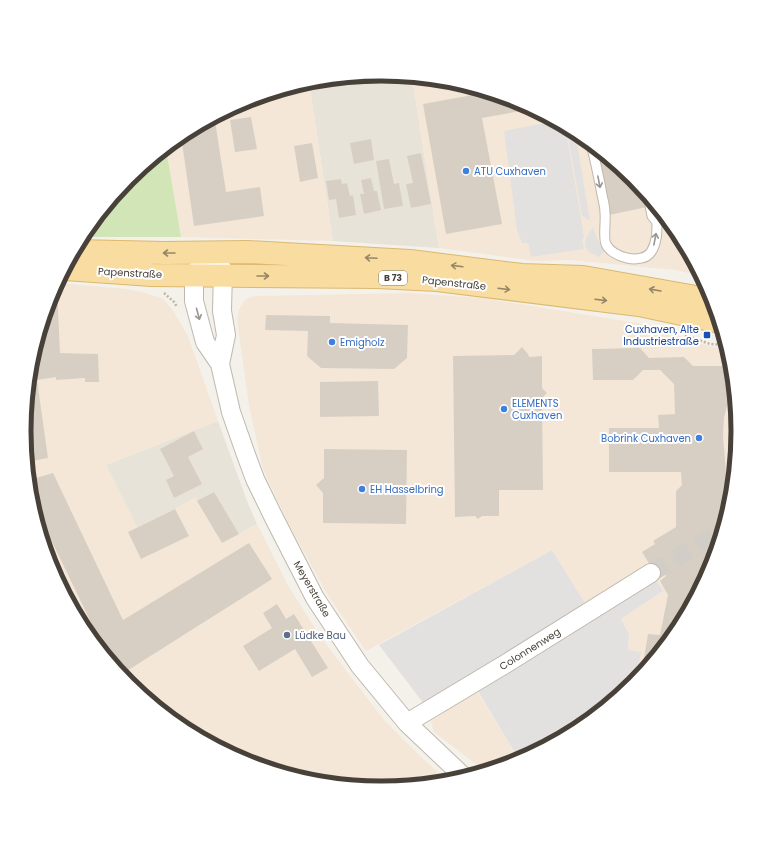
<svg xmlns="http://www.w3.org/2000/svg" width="763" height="863" viewBox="0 0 763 863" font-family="Poppins,sans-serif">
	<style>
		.residential { fill: #e8e3d9 }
		.commercial { fill: #f4e7d8 }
		.green { fill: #d2e5b6 }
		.parking { fill: #e3e1df }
		.building { fill: #d8cfc4 }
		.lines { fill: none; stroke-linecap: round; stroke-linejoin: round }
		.street-tunnel { stroke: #d2cec7; stroke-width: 18; stroke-dasharray: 18 9; stroke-linecap: butt }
		.lane-casing { stroke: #bfb8ad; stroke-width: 11 }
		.street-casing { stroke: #bfb8ad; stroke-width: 20 }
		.primary-casing { stroke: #dcb870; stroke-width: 24 }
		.path { stroke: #c0b3a0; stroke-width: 2.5; stroke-dasharray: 2 2; stroke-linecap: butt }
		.lane { stroke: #fff; stroke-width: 9 }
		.street { stroke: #fff; stroke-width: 18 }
		.primary { stroke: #f8dca0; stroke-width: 22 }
		.oneway { stroke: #9a9692 }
		.oneway2 { stroke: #978767 }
		.shop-dot { fill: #3f7fe0; stroke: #fff; stroke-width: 1.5 }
		.transit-dot { fill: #1a4fb4; stroke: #fff; stroke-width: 1.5 }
		.service-dot { fill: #5c6f8a; stroke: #fff; stroke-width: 1.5 }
		.labels { text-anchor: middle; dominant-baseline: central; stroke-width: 4; stroke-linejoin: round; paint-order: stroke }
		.shield { fill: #fff; stroke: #7f7a74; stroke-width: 1 }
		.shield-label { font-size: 9px; font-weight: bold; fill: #484139 }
		.shop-label { font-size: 10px; fill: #366cbe; stroke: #fff; text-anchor: start }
		.street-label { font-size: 10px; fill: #484139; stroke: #fff }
		.transit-label { font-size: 10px; fill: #164399; stroke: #fff; text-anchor: end }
		.service-label { font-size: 10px; fill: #4e5e75; stroke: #fff; text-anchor: start }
		.rim { fill: none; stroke: #484139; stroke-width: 5 }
	</style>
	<rect width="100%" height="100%" fill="#f4f1eb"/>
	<!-- residential -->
	<path class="residential" d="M382 74 412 77 439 248 333 241 309 82Z
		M218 421 247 501 257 524 222 543 195 498 175 509 137 528 106 465Z"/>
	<!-- commercial -->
	<path class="commercial" d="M412 77 451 81 519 101 580 134 634 179 679 233 702 276 675 270 570 260 535 261 439 248Z
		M309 82 333 241 181 237 166 148 183 134 245 101Z
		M58 283 127 289 146 293 163 299 172 309 188 336 218 421 106 465 137 527 175 509 195 497 222 543 257 524 289 587 320 636 383 719 422 758 449 782 381 789 312 782 244 762 183 729 129 684 84 630 51 568 31 501 24 431 31 362 51 294Z
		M409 293 483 298 655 326 688 340 714 347 728 348 732 362 739 432 732 501 712 569 679 630 636 683 639 665 628 651 629 634 621 619 663 591 648 566 585 603 552 550 366 651 327 594 287 521 263 469 249 406 237 320 239 309 246 299 255 296Z
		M477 691 520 761 486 772 434 732 431 721Z"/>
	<!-- green -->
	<path class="green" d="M166 148 181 237H82L129 179Z"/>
	<!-- parking -->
	<path class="parking" d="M555 121 558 122 559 132 566 131 582 223 584 238 582 239 584 249 531 257 529 245 527 243H522L517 230 504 131Z
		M568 128 575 131 590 221 582 216 567 131Z
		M593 227 597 238 604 251 599 257 591 253 585 247 586 238Z
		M552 550 585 603 648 566 663 591 621 619 629 634 628 650 641 652 636 683 634 684 627 691 621 690 620 696 580 729 520 761 470 678 424 704 379 645Z"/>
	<!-- building -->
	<path class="building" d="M489 92 519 101 525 105 526 110 482 118 502 224 446 234 423 104Z
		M251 117 257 149 235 152 230 120Z
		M215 121 226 192 260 187 264 216 194 226 181 136 204 123Z
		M371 139 374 160 354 164 350 143Z
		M312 143 318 178 300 182 294 146Z
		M594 145 634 179 642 189 647 207 609 215Z
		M421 153 431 204 411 208 406 184 413 183 407 156Z
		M389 159 394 184 399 183 403 206 384 209 376 161Z
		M371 178 374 191H377L381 210 364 214 360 194H364L361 180Z
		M341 179 342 184 347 183 350 196 353 195 356 215 339 218 336 199 329 200 326 181Z
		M57 288 60 353 98 354 99 382H85V378L56 380V377L37 380 48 458 27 462 24 431 31 362 51 294 54 289Z
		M266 315 330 316V323L408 325 407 358 394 369 321 368 307 356 308 331 265 330Z
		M522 347 528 354 529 357 542 356V388L547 393 542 398 543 490H499V516H482L478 519 475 516 455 517 453 356 514 355Z
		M640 348 649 358 684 357 693 366H733L734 376 724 418 723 436 726 471 733 495 732 501 712 569 679 630 641 676 648 634 660 635 668 595 660 581 666 576 657 561 650 565 642 552 655 544 653 541 676 527V491L682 485 681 472H609V428H659L658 415 675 414 674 384 660 370H643L633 380H593L592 349Z
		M378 381 379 416 320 417V382Z
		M194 431 203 449 188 457 202 484 174 498 166 480 174 476 160 449Z
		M324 449 407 450 406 524 323 523V493L316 485 324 478Z
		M53 473 123 620 249 543 272 579 122 674 97 635 31 498 29 480Z
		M214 492 239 534 222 543 197 501Z
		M175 509 189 536 141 559 128 532Z
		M277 604 286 619 294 614 328 668 312 677 295 649 259 671 243 646 272 628 263 613Z"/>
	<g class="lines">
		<!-- street-tunnel -->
		<path class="street-tunnel" d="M651 573 723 530"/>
		<!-- lane casing -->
		<g class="lane-casing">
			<path id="lane" d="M591 144C595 159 598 174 601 189 602 197 605 205 605 213 606 221 603 238 606 244 612 258 642 265 651 252 657 243 657 232 657 222L652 216 648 195"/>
		</g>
		<!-- street casing -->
		<g class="street-casing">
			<path id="street" d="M220 364 226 335 222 311 223 271 219 263 208 252 202 260 194 276V301L205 342 220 364 231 412 245 452 255 479 274 518 315 598 360 666 407 723 465 778
				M407 723 507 663 651 573"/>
		</g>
		<!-- primary casing -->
		<g class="primary-casing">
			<path id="primary" d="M75 251 165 253 248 252 410 261 522 275 583 277 713 300
				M65 269 152 275 377 277 437 280 639 305 720 322"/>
		</g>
		<!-- path -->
		<path class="path" d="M164 293 174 302 177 307
			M685 335 710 344 727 345"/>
		<!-- lane -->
		<use href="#lane" class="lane"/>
		<!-- street -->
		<use href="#street" class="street"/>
		<!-- primary -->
		<use href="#primary" class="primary"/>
	</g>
	<!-- one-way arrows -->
	<defs><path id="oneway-shaft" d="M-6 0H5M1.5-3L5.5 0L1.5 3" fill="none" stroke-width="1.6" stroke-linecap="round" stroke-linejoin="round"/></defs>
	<g class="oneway">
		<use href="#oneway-shaft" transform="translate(599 182) rotate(79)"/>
		<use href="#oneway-shaft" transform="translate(655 239) rotate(-79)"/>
		<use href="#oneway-shaft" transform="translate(198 314) rotate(75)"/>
	</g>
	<g class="oneway2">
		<use href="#oneway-shaft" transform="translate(169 253) rotate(180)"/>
		<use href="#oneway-shaft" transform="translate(371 258) rotate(-177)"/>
		<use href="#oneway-shaft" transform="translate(457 266) rotate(-173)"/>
		<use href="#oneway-shaft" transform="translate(263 276)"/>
		<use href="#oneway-shaft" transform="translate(504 289) rotate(7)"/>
		<use href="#oneway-shaft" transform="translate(655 290) rotate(-170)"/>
		<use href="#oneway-shaft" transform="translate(601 300) rotate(7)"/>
	</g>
	<!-- markers -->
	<g class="shop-dot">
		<circle cx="466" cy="171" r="4"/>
		<circle cx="332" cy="342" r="4"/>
		<circle cx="504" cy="409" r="4"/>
		<circle cx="699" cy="438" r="4"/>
		<circle cx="362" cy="489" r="4"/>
	</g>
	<rect class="transit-dot" x="703" y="331" width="8" height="8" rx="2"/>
	<circle class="service-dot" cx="287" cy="635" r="4"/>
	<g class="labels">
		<!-- shield labels -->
		<rect class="shield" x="379" y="271" width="28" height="14" rx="3"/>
		<g class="shield-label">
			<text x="393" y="278">B 73</text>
		</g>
		<!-- shop labels -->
		<g class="shop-label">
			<text x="474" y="171">ATU Cuxhaven</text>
			<text x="340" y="342">Emigholz</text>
			<text x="512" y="403">ELEMENTS<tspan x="512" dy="12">Cuxhaven</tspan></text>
			<text x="691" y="438" text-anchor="end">Bobrink Cuxhaven</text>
			<text x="370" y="489">EH Hasselbring</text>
		</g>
		<!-- street labels -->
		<g class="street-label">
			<text transform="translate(130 273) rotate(3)">Papenstraße</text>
			<text transform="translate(454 283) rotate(6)">Papenstraße</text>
			<text transform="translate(312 589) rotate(60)">Meyerstraße</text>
			<text transform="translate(530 649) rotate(-32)">Colonnenweg</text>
		</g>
		<!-- transit labels -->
		<g class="transit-label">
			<text x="699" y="329">Cuxhaven, Alte<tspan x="699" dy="12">Industriestraße</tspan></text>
		</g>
		<!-- service labels -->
		<g class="service-label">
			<text x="295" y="635">Lüdke Bau</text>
		</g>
	</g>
	<!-- crop -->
	<path d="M0 0H763V863H0ZM31 431a350 350 0 1 1 700 0a350 350 0 1 1-700 0Z" fill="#fff" fill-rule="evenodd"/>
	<path class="rim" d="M31 431a350 350 0 1 1 700 0a350 350 0 1 1-700 0Z"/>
</svg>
